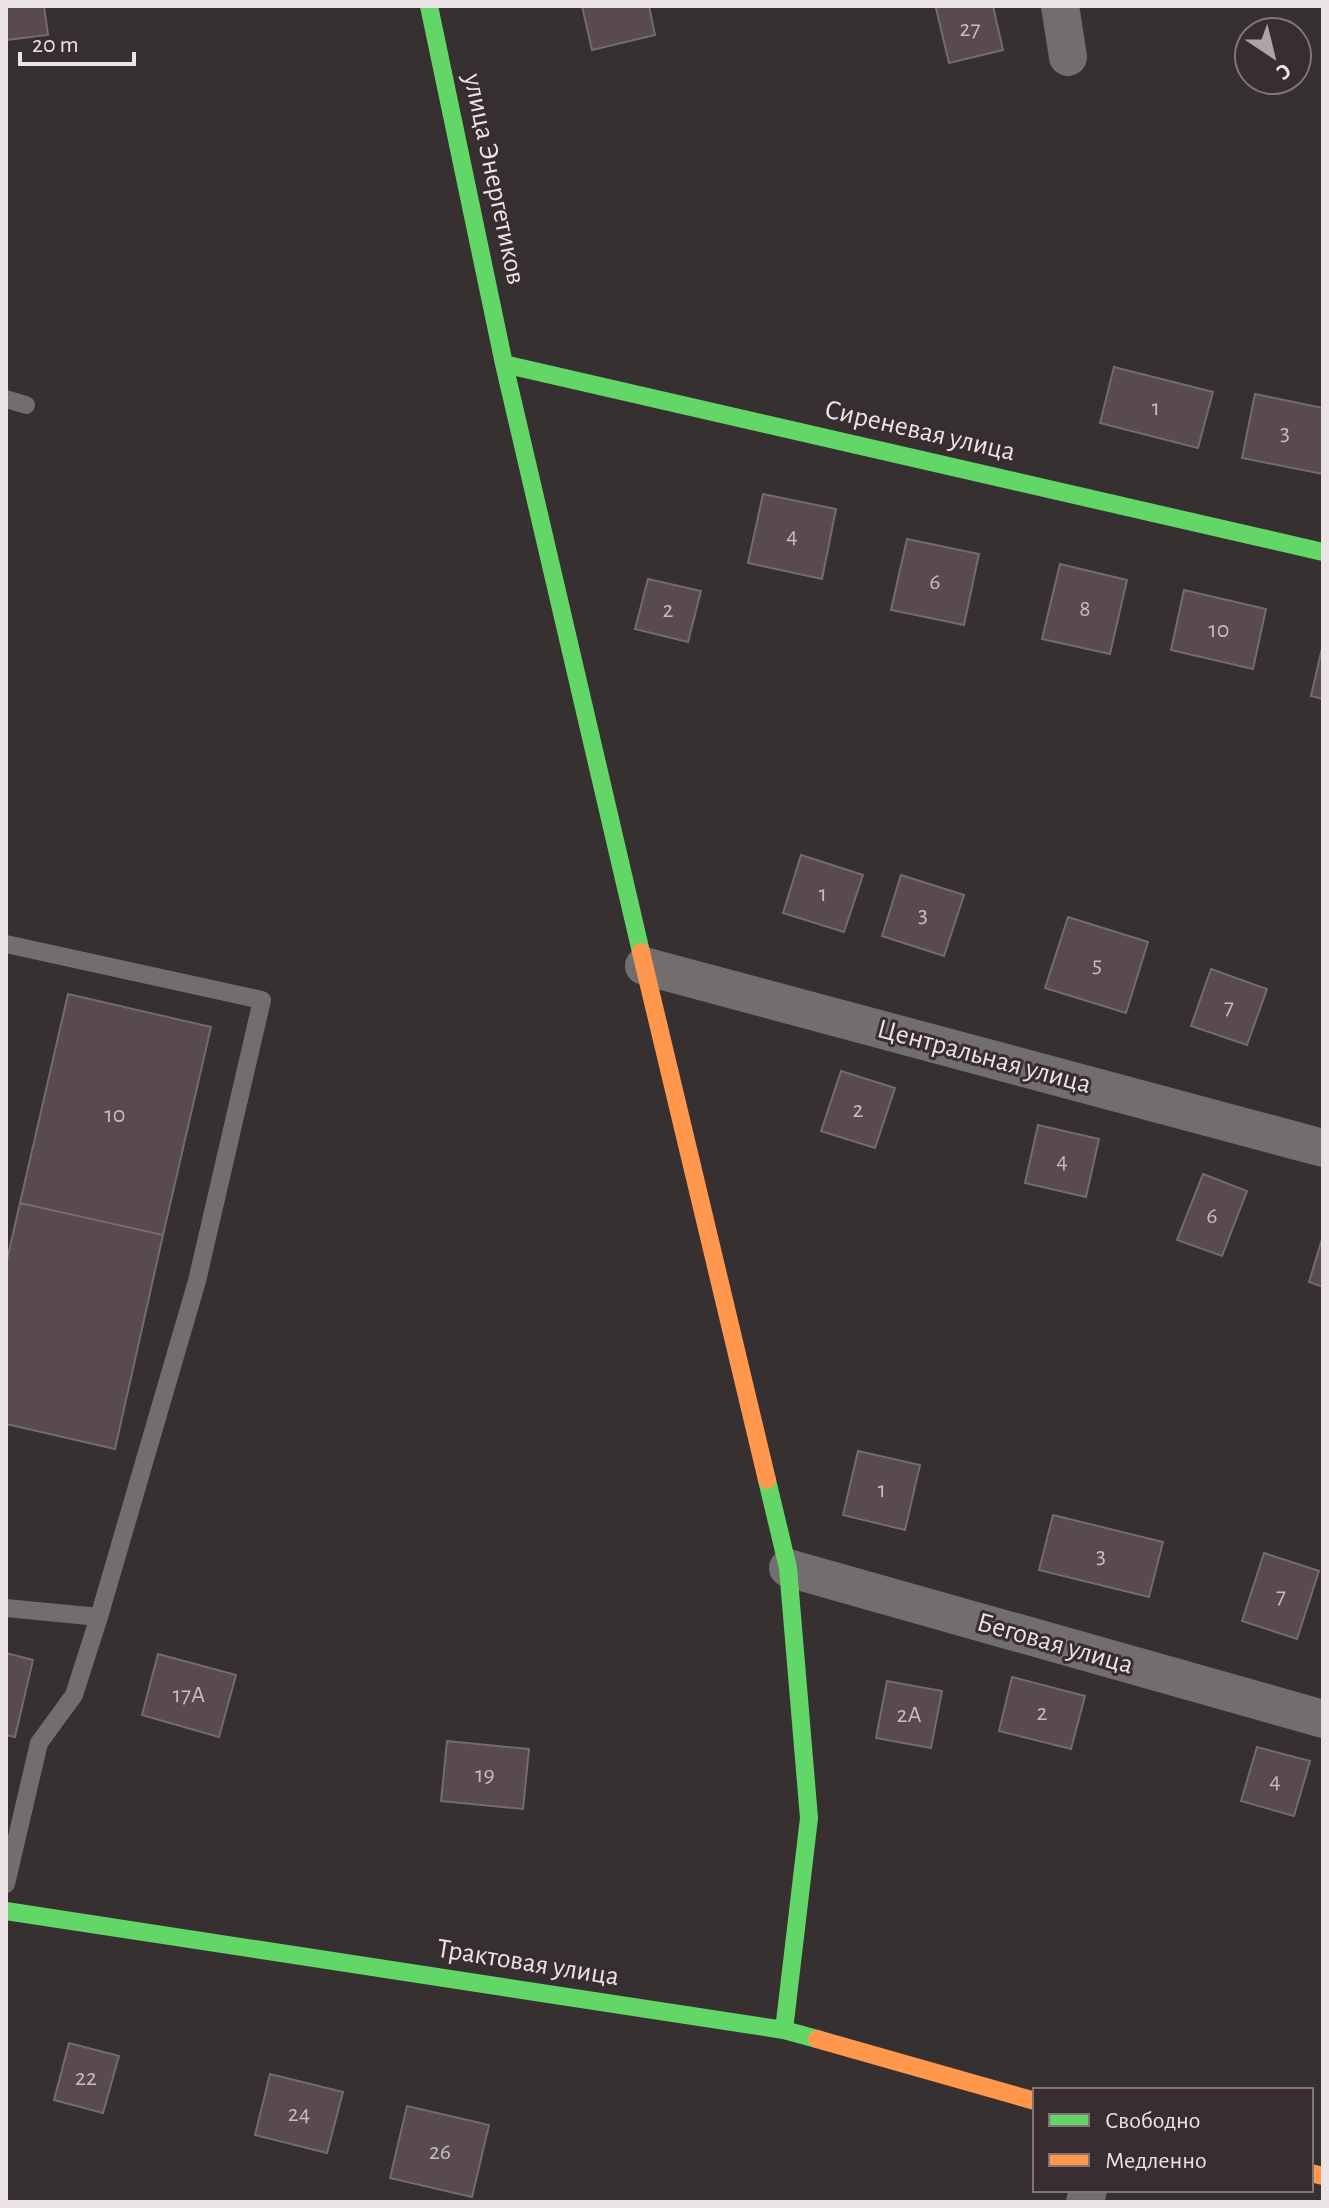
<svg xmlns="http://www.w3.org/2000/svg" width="1329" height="2208" viewBox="0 0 1329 2208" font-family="'Alegreya Sans',sans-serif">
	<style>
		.building { fill: #584a4e; stroke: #716c6d; stroke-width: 2 }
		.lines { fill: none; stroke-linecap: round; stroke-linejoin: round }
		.lane { stroke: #726d6e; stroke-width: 18 }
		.street { stroke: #726d6e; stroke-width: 38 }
		.fast { stroke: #63d668; stroke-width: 18 }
		.slow { stroke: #ff974d; stroke-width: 18 }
		.labels { text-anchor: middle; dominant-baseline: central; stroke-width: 6; stroke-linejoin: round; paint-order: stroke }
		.number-label { font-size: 24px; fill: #c6bdbf }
		.street-label { font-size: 28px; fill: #ebe3e5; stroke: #392d30 }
	</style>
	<rect width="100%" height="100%" fill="#363031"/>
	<!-- building -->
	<path class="building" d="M6 6H44L48 35 6 40Z
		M582 6H649L655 35 592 50Z
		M945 6H993L1003 50 949 63 936 8Z
		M1114 367 1213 392 1198 448 1100 423Z
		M1255 394 1323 408V474L1242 458Z
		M763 494 836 509 822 579 748 563Z
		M907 539 979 554 964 625 891 610Z
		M1060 564 1127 580 1110 654 1042 639Z
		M648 579 701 591 688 642 635 629Z
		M1184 590 1266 609 1253 669 1171 650Z
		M1323 644V699L1311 696Z
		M801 855 863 875 844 932 783 913Z
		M901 875 964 895 944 956 882 936Z
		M1068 917 1148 942 1126 1013 1045 988Z
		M1211 969 1267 989 1247 1045 1191 1026Z
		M68 994 211 1027 163 1235 20 1203Z
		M841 1071 895 1088 875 1148 821 1131Z
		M1038 1125 1099 1139 1086 1197 1025 1183Z
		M1203 1174 1247 1191 1222 1256 1177 1240Z
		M20 1203 163 1235 115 1449 6 1424V1264Z
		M1323 1236V1287L1309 1282Z
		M858 1451 920 1465 905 1530 843 1515Z
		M1053 1515 1163 1542 1149 1597 1039 1570Z
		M1264 1553 1319 1571 1297 1639 1242 1621Z
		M6 1653 33 1660 15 1737 6 1735Z
		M158 1654 236 1675 219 1737 142 1715Z
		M1012 1677 1085 1696 1071 1749 999 1731Z
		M887 1681 942 1691 931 1748 876 1738Z
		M447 1741 529 1749 523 1809 441 1801Z
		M1257 1747 1310 1761 1294 1816 1241 1801Z
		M69 2043 119 2056 103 2113 54 2100Z
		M270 2074 343 2092 327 2153 255 2135Z
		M407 2106 489 2125 472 2197 390 2178Z"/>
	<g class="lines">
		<!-- lane -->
		<path class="lane" d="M6 399 26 405
			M6 944 262 1000 197 1281 99 1617 74 1695 39 1743 6 1884
			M6 1608 99 1617"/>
		<!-- street -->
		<path class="street" d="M1060 6 1068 57
			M644 966 1323 1148
			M788 1568 1323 1719
			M1085 2202 1088 2190"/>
		<!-- fast -->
		<path class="fast" d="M429 6 504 364 641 952
			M504 364 1323 552
			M767 1480 788 1568 809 1818 784 2030
			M6 1911 784 2030 817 2039"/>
		<!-- slow -->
		<path class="slow" d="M641 952 767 1480
			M817 2039 1035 2101
			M1311 2173 1323 2176"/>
	</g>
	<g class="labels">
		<!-- number labels -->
		<g class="number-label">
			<text x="970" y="29">27</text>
			<text x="1156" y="408">1</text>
			<text x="1285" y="433">3</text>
			<text x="792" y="536">4</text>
			<text x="935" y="582">6</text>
			<text x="1085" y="609">8</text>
			<text x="668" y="610">2</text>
			<text x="1219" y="630">10</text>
			<text x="823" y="894">1</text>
			<text x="923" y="915">3</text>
			<text x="1097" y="965">5</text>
			<text x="1229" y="1007">7</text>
			<text x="858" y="1110">2</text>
			<text x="115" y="1115">10</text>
			<text x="1062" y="1161">4</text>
			<text x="1212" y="1216">6</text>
			<text x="882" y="1490">1</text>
			<text x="1101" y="1556">3</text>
			<text x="1281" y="1596">7</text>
			<text x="189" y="1695">17А</text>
			<text x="1042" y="1713">2</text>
			<text x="909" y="1715">2А</text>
			<text x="485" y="1775">19</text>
			<text x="1275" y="1781">4</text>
			<text x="86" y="2078">22</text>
			<text x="299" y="2114">24</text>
			<text x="440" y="2152">26</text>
		</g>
		<!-- street labels -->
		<g class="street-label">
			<text transform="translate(494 179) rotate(78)">улица Энергетиков</text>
			<text transform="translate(920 431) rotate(13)">Сиреневая улица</text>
			<text transform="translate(984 1057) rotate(15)">Центральная улица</text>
			<text transform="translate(1055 1644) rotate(16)">Беговая улица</text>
			<text transform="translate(528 1963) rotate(9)">Трактовая улица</text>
		</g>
	</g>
	<!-- border -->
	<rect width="1329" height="2208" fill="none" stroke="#ebe3e5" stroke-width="16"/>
	<!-- legend -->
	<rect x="1033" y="2088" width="280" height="104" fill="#392d30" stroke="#807678" stroke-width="2"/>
	<rect x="1049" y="2114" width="40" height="12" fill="#63d668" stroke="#807678" stroke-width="2"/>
	<text x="1105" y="2128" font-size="24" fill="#ebe3e5">Свободно</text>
	<rect x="1049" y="2154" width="40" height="12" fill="#ff974d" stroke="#807678" stroke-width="2"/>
	<text x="1105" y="2168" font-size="24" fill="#ebe3e5">Медленно</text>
	<!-- north arrow -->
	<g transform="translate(1273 56) rotate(145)"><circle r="38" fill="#392d30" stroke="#807678" stroke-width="2"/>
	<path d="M0-6L14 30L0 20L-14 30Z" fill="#aca4a6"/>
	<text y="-12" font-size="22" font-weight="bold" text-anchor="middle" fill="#ebe3e5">С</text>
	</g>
	<!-- scale -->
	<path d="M20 52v12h114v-12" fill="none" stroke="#ebe3e5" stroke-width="4"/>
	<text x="32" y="52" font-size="24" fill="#ebe3e5" stroke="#392d30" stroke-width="6" paint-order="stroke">20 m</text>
</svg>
